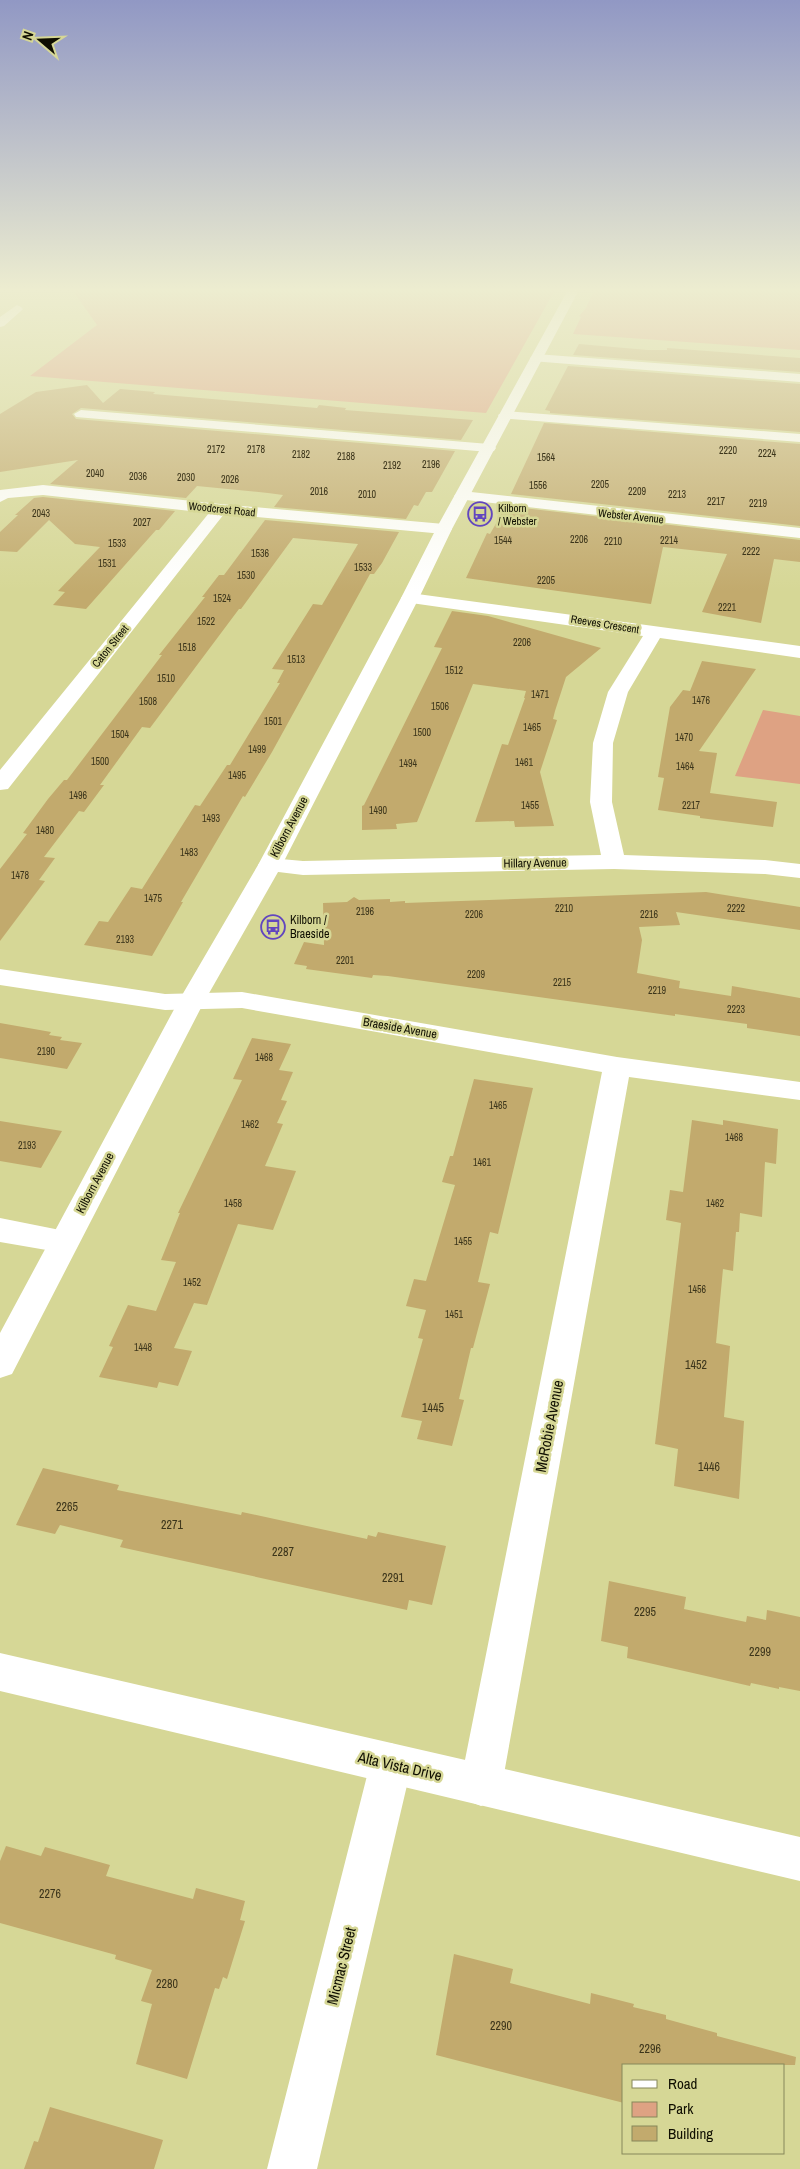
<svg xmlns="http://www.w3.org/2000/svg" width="800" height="2169" viewBox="0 0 800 2169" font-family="'Archivo Narrow',sans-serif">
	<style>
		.green { fill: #dea283 }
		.building { fill: #c2aa6d }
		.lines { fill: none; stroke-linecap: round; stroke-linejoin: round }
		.street { fill: #fff; fill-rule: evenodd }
		.secondary { fill: #fff; fill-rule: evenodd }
		.labels { text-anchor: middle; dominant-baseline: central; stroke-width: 5; stroke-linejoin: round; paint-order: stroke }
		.number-label { font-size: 10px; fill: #3c351b }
		.far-poi-label { font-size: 11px; fill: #0f0e00; stroke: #d6d796; text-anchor: start }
		.far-street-label { font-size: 11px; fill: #0f0e00; stroke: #d6d796 }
		.street-label { font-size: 12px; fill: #0f0e00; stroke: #d6d796 }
		.poi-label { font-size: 12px; fill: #0f0e00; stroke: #d6d796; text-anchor: start }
		.near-number-label { font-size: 12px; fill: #3c351b }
		.near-street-label { font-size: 15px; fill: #0f0e00; stroke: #d6d796 }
	</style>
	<rect width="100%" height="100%" fill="#d6d796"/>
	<!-- green -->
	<path class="green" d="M71 288H556L486 413 30 376 97 325Z
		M595 288H800V350L573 334 581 317 579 316 586 308Z
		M763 710 800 716V784L735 776Z"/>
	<!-- building -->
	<path class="building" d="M579 344 648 350H667V348L800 358V372L573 355Z
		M568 366 800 384V432L550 413V411L545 410Z
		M87 385 103 403 120 389 155 392 153 394 317 408 319 405 346 408 345 410 473 420 461 440 81 408 72 414 76 419 455 451 432 492H426L418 506 414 505 406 519 274 507 283 495 268 493 197 486 186 498 50 484 78 460 0 472V414L36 392Z
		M544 423 800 444V526L511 494Z
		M43 497 175 511 159 530H156L86 609 53 605 65 592 58 591 100 547 75 544 49 520 17 552 0 551V532L18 515H15L34 498Z
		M506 506 800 540V562L774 559 761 623 702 612 727 554 663 547 651 604 466 578 487 533 490 534Z
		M265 520 399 532 382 563 374 574H370L272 752 245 797 243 796 181 902H183L152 956 84 945 99 921 108 922 131 887 142 889 195 805 200 806 227 765H230L280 683H277L284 670 272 669 313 604 322 605 358 544 293 538 241 609H239L150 728 142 727 100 785H104L84 812 79 811 44 857 55 858 39 880 45 881 0 941V869L27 834 23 833 48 799 64 780H67L162 655H159L205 597H202L219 575H224Z
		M452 611 488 616 601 648 566 677 555 711 553 719 557 720 540 772 554 826 515 827 514 821 475 822 502 744 508 745 525 698H524L526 691 473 684 417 822 396 824 397 829 362 830V806L364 805 442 648 434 647Z
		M702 661 756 669 699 751 717 753 710 793 777 802 773 827 700 818V816L658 810 664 778 658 777 670 707 683 690 690 691Z
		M706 892 800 907V930L676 912 680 925 639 927 642 940 637 973 680 981 679 988 731 996 732 986 800 998V1036L747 1028V1024L675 1014V1016L388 976 373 975 372 978 306 969 307 966 294 964 304 942 324 945 323 903 347 902 354 897 359 900 390 899V902L405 901V903Z
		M0 1023 51 1032 49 1035 62 1037 60 1040 82 1043 67 1069 0 1058Z
		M252 1038 291 1044 279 1070 293 1072 281 1100 287 1101 277 1123 283 1124 265 1166 296 1171 273 1230 238 1224 207 1305 194 1303 174 1348 192 1351 178 1386 159 1382 157 1388 99 1377 113 1347 109 1346 128 1305 156 1311 176 1262 161 1260 180 1213H178L242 1080 233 1079Z
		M474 1079 533 1088 498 1234 490 1232 478 1282 490 1284 473 1348H471L459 1399 464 1400 452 1446 417 1439 422 1421 401 1417 423 1339 418 1338 426 1310 406 1306 414 1279 426 1281 455 1185 442 1182 450 1156H453Z
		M692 1120 723 1125V1120L778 1129 776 1164 765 1162 762 1217 740 1213 739 1232H736L733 1271 723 1269 716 1343 730 1346 724 1417 744 1421 739 1499 674 1486 678 1449 655 1444 681 1223 666 1220 670 1190 683 1192Z
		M0 1121 62 1131 41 1168 0 1161Z
		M43 1468 119 1485 117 1490 241 1515 242 1512 367 1539 368 1535 376 1537 378 1532 446 1546 432 1605 409 1600 407 1610 120 1547 123 1540 60 1525 55 1534 16 1525Z
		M609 1581 686 1597 684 1609 746 1622 747 1616 766 1620 767 1610 800 1617V1691L779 1687V1689L751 1683 750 1686 627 1658 628 1647 601 1641Z
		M6 1846 41 1856 45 1847 110 1865 106 1876 193 1899 196 1888 245 1901 240 1920 245 1921 227 1979 223 1977 219 1989 215 1988 187 2079 136 2064 152 2004 141 2001 152 1970 115 1959 116 1955 0 1923V1861Z
		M454 1954 513 1969 510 1983 590 2004 591 1993 634 2004 633 2007 666 2015V2019L717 2033V2036L796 2057 795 2065H624V2103L436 2055Z
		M50 2107 163 2140 154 2169H24L34 2141 38 2142Z"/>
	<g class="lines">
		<!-- street -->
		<path class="street" d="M17 305 21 307 23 309 21 311 4 326 0 327V317Z
			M536 354 800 374V382L531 361 530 358Z
			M81 410 489 444 494 445 496 448 494 451 489 452 76 417 74 414Z
			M505 411 800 434V442L500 418 498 415Z
			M43 485 220 504 444 524 450 526 452 529 450 532 444 534 224 514 8 789 0 790V770L209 513 43 495 8 498 0 502V490Z
			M462 491 800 528V538L457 499 454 496 457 493Z
			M410 593 800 646V658L660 638 628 692 613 743 612 802 624 855 765 860 800 864V878L765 874 614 869 303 875 262 870 258 865 262 860 270 858 303 861 601 855 590 802 593 743 608 692 643 636 404 602 401 598 404 594Z
			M0 969 165 994 242 992 617 1057 800 1082V1100L629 1077 502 1785 496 1800 481 1806 466 1800 460 1785 602 1072 242 1008 165 1010 0 985Z
			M0 1218 75 1233 79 1241 75 1249 64 1253 0 1242Z
			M391 1743 406 1749 412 1764 317 2169H267L370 1764 376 1749Z"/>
		<!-- secondary -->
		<path class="secondary" d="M569 288H580L452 529 419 598 282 865 204 1002 12 1374 0 1378V1333L178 1002 258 865 401 598 436 529Z
			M0 1653 800 1837V1881L0 1691Z"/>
	</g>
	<!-- sky -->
	<linearGradient id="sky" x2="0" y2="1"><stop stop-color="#9198c4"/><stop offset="0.49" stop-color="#ededd0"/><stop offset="1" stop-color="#ededd0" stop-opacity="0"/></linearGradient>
	<rect width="800" height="592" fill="url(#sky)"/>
	<!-- icons -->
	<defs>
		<g id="bus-ring" transform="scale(1.25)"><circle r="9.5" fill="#d6d796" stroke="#6246bf" stroke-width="1.5"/><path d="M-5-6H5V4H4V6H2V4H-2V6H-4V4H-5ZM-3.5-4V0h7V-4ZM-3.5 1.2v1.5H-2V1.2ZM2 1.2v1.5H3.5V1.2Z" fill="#6246bf"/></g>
	</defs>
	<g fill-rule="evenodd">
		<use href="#bus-ring" x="480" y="514"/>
		<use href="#bus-ring" x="273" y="927"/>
	</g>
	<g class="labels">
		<!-- number labels -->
		<g class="number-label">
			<text x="216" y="449">2172</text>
			<text x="256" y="449">2178</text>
			<text x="728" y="450">2220</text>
			<text x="767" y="453">2224</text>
			<text x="301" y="454">2182</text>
			<text x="346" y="456">2188</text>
			<text x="546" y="457">1564</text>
			<text x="431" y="464">2196</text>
			<text x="392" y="465">2192</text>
			<text x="95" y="473">2040</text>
			<text x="138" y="476">2036</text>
			<text x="186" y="477">2030</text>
			<text x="230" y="479">2026</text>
			<text x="600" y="484">2205</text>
			<text x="538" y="485">1556</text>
			<text x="319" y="491">2016</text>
			<text x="637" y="491">2209</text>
			<text x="367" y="494">2010</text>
			<text x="677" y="494">2213</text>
			<text x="716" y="501">2217</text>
			<text x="758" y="503">2219</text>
			<text x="41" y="513">2043</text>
			<text x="142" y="522">2027</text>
			<text x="579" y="539">2206</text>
			<text x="503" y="540">1544</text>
			<text x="669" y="540">2214</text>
			<text x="613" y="541">2210</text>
			<text x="117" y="543">1533</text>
			<text x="751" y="551">2222</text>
			<text x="260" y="553">1536</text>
			<text x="107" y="563">1531</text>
			<text x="363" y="567">1533</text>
			<text x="246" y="575">1530</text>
			<text x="546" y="580">2205</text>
			<text x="222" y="598">1524</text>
			<text x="727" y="607">2221</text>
			<text x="206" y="621">1522</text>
			<text x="522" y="642">2206</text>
			<text x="187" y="647">1518</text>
			<text x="296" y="659">1513</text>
			<text x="454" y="670">1512</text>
			<text x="166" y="678">1510</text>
			<text x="540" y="694">1471</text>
			<text x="701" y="700">1476</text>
			<text x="148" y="701">1508</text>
			<text x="440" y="706">1506</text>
			<text x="273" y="721">1501</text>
			<text x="532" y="727">1465</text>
			<text x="422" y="732">1500</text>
			<text x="120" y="734">1504</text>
			<text x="684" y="737">1470</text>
			<text x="257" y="749">1499</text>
			<text x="100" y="761">1500</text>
			<text x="524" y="762">1461</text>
			<text x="408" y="763">1494</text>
			<text x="685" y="766">1464</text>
			<text x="237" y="775">1495</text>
			<text x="78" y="795">1496</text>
			<text x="530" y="805">1455</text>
			<text x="691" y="805">2217</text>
			<text x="378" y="810">1490</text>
			<text x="211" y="818">1493</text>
			<text x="45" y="830">1480</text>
			<text x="189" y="852">1483</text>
			<text x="20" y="875">1478</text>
			<text x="153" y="898">1475</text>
			<text x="564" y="908">2210</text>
			<text x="736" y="908">2222</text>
			<text x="365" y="911">2196</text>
			<text x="474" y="914">2206</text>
			<text x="649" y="914">2216</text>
			<text x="125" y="939">2193</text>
			<text x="345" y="960">2201</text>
			<text x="476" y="974">2209</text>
			<text x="562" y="982">2215</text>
			<text x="657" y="990">2219</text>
			<text x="736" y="1009">2223</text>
			<text x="46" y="1051">2190</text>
			<text x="264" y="1057">1468</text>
			<text x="498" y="1105">1465</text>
			<text x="250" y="1124">1462</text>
			<text x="734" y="1137">1468</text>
			<text x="27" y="1145">2193</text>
			<text x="482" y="1162">1461</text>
			<text x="233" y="1203">1458</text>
			<text x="715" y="1203">1462</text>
			<text x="463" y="1241">1455</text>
			<text x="192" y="1282">1452</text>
			<text x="697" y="1289">1456</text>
			<text x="454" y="1314">1451</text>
			<text x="143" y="1347">1448</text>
		</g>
		<!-- far-poi labels -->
		<g class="far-poi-label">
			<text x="498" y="508">Kilborn<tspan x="498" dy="13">/ Webster</tspan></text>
		</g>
		<!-- far-street labels -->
		<g class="far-street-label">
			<text transform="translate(222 509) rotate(6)">Woodcrest Road</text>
			<text transform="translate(631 516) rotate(6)">Webster Avenue</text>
			<text transform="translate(605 624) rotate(9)">Reeves Crescent</text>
			<text transform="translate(110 646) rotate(-51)">Caton Street</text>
		</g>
		<!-- street labels -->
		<g class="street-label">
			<text transform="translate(289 827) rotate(-62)">Kilborn Avenue</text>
			<text transform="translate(535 863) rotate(-1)">Hillary Avenue</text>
			<text transform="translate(400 1028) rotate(10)">Braeside Avenue</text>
			<text transform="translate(95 1183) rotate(-62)">Kilborn Avenue</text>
		</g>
		<!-- poi labels -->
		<g class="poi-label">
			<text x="290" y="920">Kilborn /<tspan x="290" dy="14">Braeside</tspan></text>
		</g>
		<!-- near-number labels -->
		<g class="near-number-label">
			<text x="696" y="1365">1452</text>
			<text x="433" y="1408">1445</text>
			<text x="709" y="1467">1446</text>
			<text x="67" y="1507">2265</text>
			<text x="172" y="1525">2271</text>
			<text x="283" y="1552">2287</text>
			<text x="393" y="1578">2291</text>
			<text x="645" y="1612">2295</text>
			<text x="760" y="1652">2299</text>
			<text x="50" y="1894">2276</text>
			<text x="167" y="1984">2280</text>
			<text x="501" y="2026">2290</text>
			<text x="650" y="2049">2296</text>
		</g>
		<!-- near-street labels -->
		<g class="near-street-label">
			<text transform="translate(549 1426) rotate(-79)">McRobie Avenue</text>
			<text transform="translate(400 1766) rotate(13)">Alta Vista Drive</text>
			<text transform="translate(341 1966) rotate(-76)">Micmac Street</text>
		</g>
	</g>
	<!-- legend -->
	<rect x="622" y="2064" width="162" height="90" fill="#d6d796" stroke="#86875a"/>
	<rect x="632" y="2080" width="25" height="8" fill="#ffffff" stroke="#86875a"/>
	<text x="668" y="2089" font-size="15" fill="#0f0e00">Road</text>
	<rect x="632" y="2102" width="25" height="15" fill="#dea283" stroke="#86875a"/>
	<text x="668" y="2114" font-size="15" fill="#0f0e00">Park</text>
	<rect x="632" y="2126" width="25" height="15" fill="#c2aa6d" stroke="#86875a"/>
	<text x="668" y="2139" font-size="15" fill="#0f0e00">Building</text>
	<!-- north arrow -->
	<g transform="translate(40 40) rotate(289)" stroke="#d6d796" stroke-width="4" paint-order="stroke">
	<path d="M0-4L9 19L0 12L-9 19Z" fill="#0f0e00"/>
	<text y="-8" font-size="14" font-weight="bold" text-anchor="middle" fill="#0f0e00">N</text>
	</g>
</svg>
